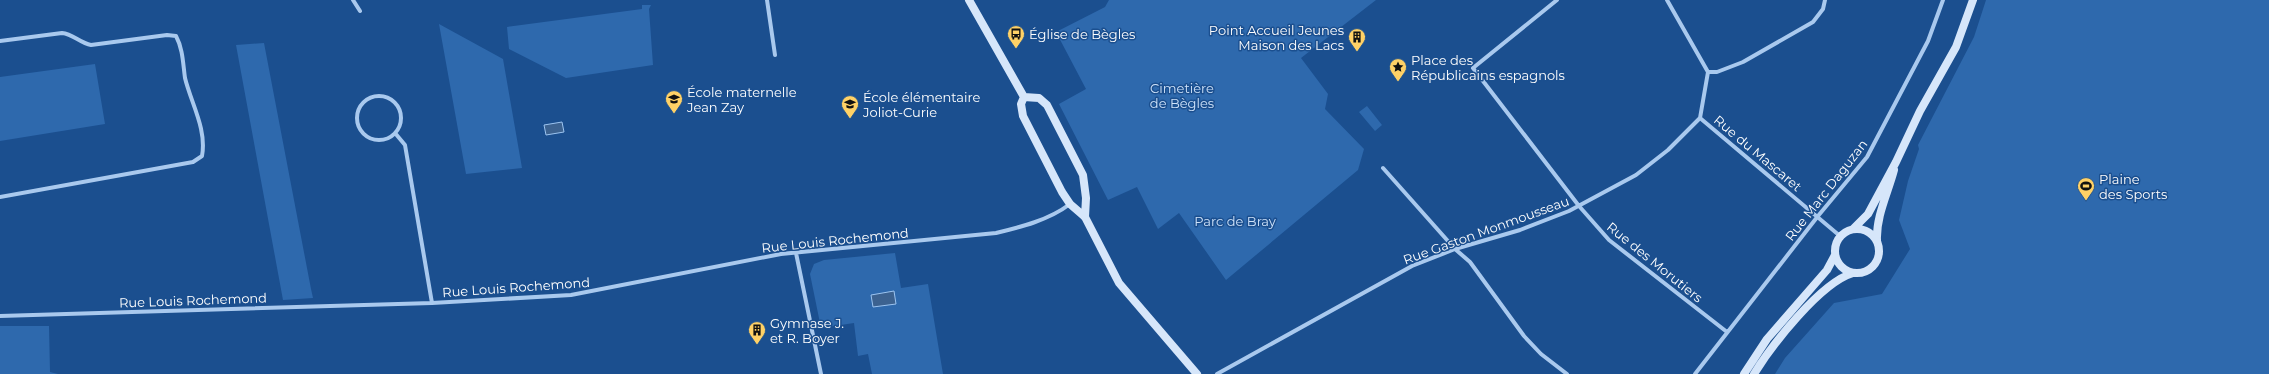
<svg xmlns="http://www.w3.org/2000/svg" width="2269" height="374" viewBox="0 0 2269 374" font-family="Montserrat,sans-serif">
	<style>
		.green { fill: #2e69ad }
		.water { fill: #3c6290; stroke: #9cc4f0 }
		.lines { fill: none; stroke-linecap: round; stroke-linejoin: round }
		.street { stroke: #a9c9ee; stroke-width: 4 }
		.secondary { stroke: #d6e6fa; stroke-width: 8 }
		.labels { text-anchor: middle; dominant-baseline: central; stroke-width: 3; stroke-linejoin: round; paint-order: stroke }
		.poi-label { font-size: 13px; fill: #fff; stroke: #1b4f8f; text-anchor: start }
		.park-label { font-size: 13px; fill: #cfe3fa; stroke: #1b4f8f }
		.street-label { font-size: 13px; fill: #fff; stroke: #1b4f8f }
	</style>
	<rect width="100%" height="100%" fill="#1b4f8f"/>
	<!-- green -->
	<path class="green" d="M1109 0H1376L1301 58 1328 94 1325 109 1364 149 1358 170 1226 280 1179 213 1158 229 1137 187 1108 200 1059 104 1086 89 1056 32 1105 7Z
		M1986 0H2269V374H1775L1785 358 1834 303 1882 294 1910 249 1899 220 1908 181 1919 149 1918 145 1974 37Z
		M642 5H651L649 9 653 65 566 78 509 49 507 27 642 9Z
		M439 24 503 59 522 168 466 174Z
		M264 43 311 289 313 298 283 300 236 45Z
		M95 64 105 124 0 141V77Z
		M1367 106 1382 125 1375 131 1359 112Z
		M895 253 901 288 928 284 943 374H872L868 354 858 356 854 323 821 328 810 274 814 264 824 260Z
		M0 326H49L50 372 58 374H0Z"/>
	<!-- water -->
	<path class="water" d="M562 122 564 132 546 135 544 125Z
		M894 291 896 304 873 307 871 295Z"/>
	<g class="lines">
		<!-- street -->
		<path class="street" d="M353 0 360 11
			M767 0 775 55
			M1557 0 1473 68 1579 206 1609 240 1727 332
			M0 41 62 33C73 34 80 43 91 45L167 35 176 36C183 49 183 64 185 78 191 103 207 129 202 156L193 162 0 197
			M1708 72H1717L1743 62 1813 22 1823 9 1825 0
			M357 118a22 22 0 1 1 44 0a22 22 0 1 1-44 0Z
			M1700 118 1840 236
			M395 133 405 145 432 303
			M1383 168 1455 249 1470 262 1524 336 1541 354 1567 374
			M796 253 821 374
			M0 316 432 303 571 295 781 254 996 233C1021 227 1049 220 1070 204
			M1217 374 1412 266 1455 249 1520 230 1569 211 1636 175 1668 150 1700 118 1708 72 1667 0
			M1695 374 1818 216 1867 157 1928 41 1943 0"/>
		<!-- secondary -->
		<path class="secondary" d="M969 0 1024 97
			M1024 97 1021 104 1023 116 1062 192 1070 204 1085 217 1119 283 1197 374
			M1024 97 1039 98 1047 105 1083 175 1086 198 1085 217
			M1835 251a22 22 0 1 1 44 0a22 22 0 1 1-44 0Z
			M1853 229 1868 214 1896 162 1920 111 1956 47 1973 0
			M1877 240C1876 216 1888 193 1894 170
			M1744 374 1767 339 1827 270 1835 255
			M1754 374C1772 345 1820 283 1853 273"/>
	</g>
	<!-- icons -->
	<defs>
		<g id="bus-pin" transform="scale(0.9)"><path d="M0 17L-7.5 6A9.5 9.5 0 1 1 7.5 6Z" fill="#ffd166" stroke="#1b4f8f"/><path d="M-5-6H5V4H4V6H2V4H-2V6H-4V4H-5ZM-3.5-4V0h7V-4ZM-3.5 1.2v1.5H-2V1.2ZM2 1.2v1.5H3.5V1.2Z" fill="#111"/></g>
		<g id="building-pin" transform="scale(0.9)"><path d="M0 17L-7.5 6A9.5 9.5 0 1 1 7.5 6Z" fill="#ffd166" stroke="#1b4f8f"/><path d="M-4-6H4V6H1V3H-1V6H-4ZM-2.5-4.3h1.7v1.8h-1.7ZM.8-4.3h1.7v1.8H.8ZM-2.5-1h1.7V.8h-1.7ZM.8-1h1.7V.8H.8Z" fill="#111"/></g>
		<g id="sight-pin" transform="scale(0.9)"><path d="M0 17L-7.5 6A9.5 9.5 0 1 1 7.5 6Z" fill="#ffd166" stroke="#1b4f8f"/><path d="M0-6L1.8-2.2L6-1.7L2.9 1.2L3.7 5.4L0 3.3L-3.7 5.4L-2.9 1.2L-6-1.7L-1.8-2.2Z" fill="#111"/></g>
		<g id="school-pin" transform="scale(0.9)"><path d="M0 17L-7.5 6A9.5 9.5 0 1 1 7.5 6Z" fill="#ffd166" stroke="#1b4f8f"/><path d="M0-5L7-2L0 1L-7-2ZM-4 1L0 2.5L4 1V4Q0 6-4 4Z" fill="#111"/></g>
		<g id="stadium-pin" transform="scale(0.9)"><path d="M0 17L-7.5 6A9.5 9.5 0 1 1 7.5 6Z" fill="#ffd166" stroke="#1b4f8f"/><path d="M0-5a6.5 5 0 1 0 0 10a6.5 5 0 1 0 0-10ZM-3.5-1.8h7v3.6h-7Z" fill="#111"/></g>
	</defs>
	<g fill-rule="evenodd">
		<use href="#bus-pin" x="1016" y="34"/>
		<use href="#building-pin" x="1357" y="37"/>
		<use href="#sight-pin" x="1398" y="67"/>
		<use href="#school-pin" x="674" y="99"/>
		<use href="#school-pin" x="850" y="104"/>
		<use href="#stadium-pin" x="2086" y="186"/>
		<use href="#building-pin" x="757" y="330"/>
	</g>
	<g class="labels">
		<!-- poi labels -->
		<g class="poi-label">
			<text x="1344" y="30" text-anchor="end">Point Accueil Jeunes<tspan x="1344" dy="15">Maison des Lacs</tspan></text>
			<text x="1029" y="34">Église de Bègles</text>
			<text x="1411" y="60">Place des<tspan x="1411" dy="15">Républicains espagnols</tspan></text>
			<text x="687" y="92">École maternelle<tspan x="687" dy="15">Jean Zay</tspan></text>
			<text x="863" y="97">École élémentaire<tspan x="863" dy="15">Joliot-Curie</tspan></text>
			<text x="2099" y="179">Plaine<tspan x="2099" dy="15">des Sports</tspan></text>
			<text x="770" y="323">Gymnase J.<tspan x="770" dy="15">et R. Boyer</tspan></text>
		</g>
		<!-- park labels -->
		<g class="park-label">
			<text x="1182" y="88">Cimetière<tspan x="1182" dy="15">de Bègles</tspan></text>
			<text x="1235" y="221">Parc de Bray</text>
		</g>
		<!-- street labels -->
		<g class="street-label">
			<text transform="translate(1758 153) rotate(40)">Rue du Mascaret</text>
			<text transform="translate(1826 190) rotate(-52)">Rue Marc Daguzan</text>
			<text transform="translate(1486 230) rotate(-20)">Rue Gaston Monmousseau</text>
			<text transform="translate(835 240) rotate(-6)">Rue Louis Rochemond</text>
			<text transform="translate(1655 262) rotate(39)">Rue des Morutiers</text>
			<text transform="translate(516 287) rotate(-4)">Rue Louis Rochemond</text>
			<text transform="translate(193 300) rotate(-2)">Rue Louis Rochemond</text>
		</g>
	</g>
</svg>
